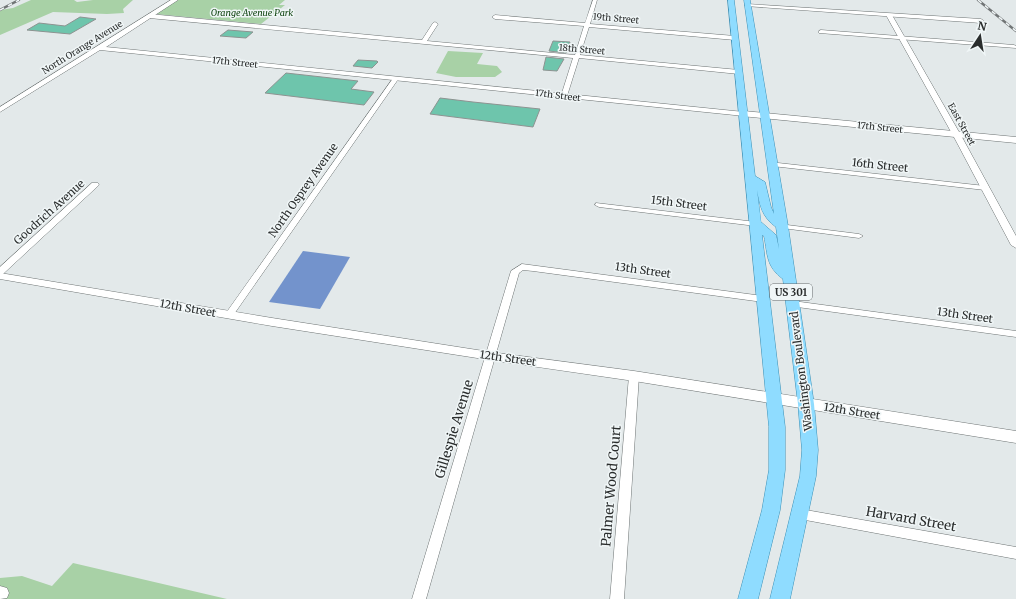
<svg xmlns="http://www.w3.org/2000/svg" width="1016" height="599" viewBox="0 0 1016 599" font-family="Merriweather,serif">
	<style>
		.green { fill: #a8d1a6 }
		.water { fill: #7393cc }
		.building { fill: #6ec5ac; stroke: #8d9391 }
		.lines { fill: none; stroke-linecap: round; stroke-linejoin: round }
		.minor-casing { stroke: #6e7474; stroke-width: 1 }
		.tertiary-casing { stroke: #6e7474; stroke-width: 1 }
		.secondary-casing { stroke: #6e7474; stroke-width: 1 }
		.primary-casing { stroke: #3b90b6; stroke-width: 1 }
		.minor { fill: #fff; fill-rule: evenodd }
		.tertiary { fill: #fff; fill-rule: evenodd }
		.secondary { fill: #fff; fill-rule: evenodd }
		.primary { fill: #8fdcff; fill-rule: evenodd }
		.rail-casing { stroke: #717576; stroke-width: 2.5 }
		.rail { stroke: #f0f6f7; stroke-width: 1.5; stroke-dasharray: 4.5; stroke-linecap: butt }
		.labels { text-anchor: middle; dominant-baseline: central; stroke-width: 3; stroke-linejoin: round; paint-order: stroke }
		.far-park-label { font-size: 9px; font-style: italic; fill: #124713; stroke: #f0f6f7 }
		.far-street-label { font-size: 9px; fill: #2a2d2d; stroke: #f0f6f7 }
		.shield { fill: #f0f6f7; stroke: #65696a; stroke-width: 1 }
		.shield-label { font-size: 10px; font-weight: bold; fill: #2a2d2d }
		.street-label { font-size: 11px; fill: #2a2d2d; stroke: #f0f6f7 }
		.near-street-label { font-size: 13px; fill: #2a2d2d; stroke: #f0f6f7 }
	</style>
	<rect width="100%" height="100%" fill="#e3e9ea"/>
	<!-- green -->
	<path class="green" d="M31 0H74L77 2 93 0H133L123 9 124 13 107 14 53 12 0 35V10L13 8Z
		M178 0H285L279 5H285L261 24 155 14Z
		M448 51 483 53 477 64 497 66 502 72 495 77H456L436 73Z
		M73 563 227 599H0V578L22 576 52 586Z"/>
	<!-- water -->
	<path class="water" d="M303 251 350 257 320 309 269 302Z"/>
	<!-- building -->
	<path class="building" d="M80 17 96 19 70 34 27 30 39 23 65 26Z
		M228 30 253 32 246 38 220 36Z
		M553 41 570 42 566 53 549 51Z
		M546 57 564 59 557 71 543 70Z
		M358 60 377 61 378 62 372 68 353 66Z
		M286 73 358 81 351 89 374 92 364 105 265 93Z
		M440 98 473 102 540 109 533 127 430 114Z"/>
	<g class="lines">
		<!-- minor casing -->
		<g class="minor-casing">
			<path id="minor" d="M593 0H597L590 24 735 36 738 38 735 40 589 27 580 55 739 70 742 72 739 74 579 58 567 96 564 98 561 96 573 58 149 18 146 16 149 14 422 40 433 23 435 22 438 24 427 41 575 55 584 26 495 19 492 17 495 15 585 23Z
				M747 4 981 19 984 21 981 23 745 6V4Z
				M821 30 1014 45 1016 46V48L819 33V31Z
				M394 77 399 78 232 317H226L224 315 226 313Z
				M769 162 985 186 989 188 985 190 772 166 768 164Z
				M92 183H98L99 185 3 274 0 275V267Z
				M596 203 756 222 760 224 756 226 599 207 595 205Z
				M779 224 859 234 863 236 859 238 782 228H779L778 226Z
				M522 264 763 296 767 299 763 302 533 271 523 270 519 273 426 599H412L511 271Z
				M793 301 1016 331V337L790 306 788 304Z
				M634 372 638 373 639 376 624 599H610L629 376 630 373Z
				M800 509 1016 547V559L800 519 796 518 794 514 796 510Z
				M0 586 7 588 9 593 7 598 0 599Z"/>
		</g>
		<!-- tertiary casing -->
		<g class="tertiary-casing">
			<path id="tertiary" d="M171 0H178L106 47 744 112 748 114 744 116 100 50 0 112V107Z
				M887 14 892 15 963 139 1016 236V248L1011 245 955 139 886 15Z
				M0 273 272 318 490 352 634 371 1016 431V443L634 381 490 360 272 326 0 279Z"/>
		</g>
		<!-- secondary casing -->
		<g class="secondary-casing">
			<path id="secondary" d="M744 111 1016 137V143L741 116 740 114 741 112Z"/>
		</g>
		<!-- primary casing -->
		<g class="primary-casing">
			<path id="primary" d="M728 0H734L755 176 765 182 771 207 774 214 744 0H750L788 226 814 404 818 450 816 476 790 599H770L800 476 802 450 798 404 783 279C766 266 768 256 764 236L762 235 785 427V470L780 510 758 599H738L762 510 769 470V427ZM757 190C760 206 762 217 776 227L779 249 776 235 761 222Z"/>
		</g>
		<!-- minor -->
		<use href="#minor" class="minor"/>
		<!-- tertiary -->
		<use href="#tertiary" class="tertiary"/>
		<!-- secondary -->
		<use href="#secondary" class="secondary"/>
		<!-- primary -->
		<use href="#primary" class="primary"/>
		<!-- rail casing -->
		<g class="rail-casing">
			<path id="rail" d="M978 0 1016 31
				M0 10 19 0"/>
		</g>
		<!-- rail -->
		<use href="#rail" class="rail"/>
	</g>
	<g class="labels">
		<!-- far-park labels -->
		<g class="far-park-label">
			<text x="252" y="12">Orange Avenue Park</text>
		</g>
		<!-- far-street labels -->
		<g class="far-street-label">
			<text transform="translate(616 18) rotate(5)">19th Street</text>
			<text transform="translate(82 47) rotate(-32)">North Orange Avenue</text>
			<text transform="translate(582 49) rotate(5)">18th Street</text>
			<text transform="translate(235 62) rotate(6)">17th Street</text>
			<text transform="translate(558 95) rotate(7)">17th Street</text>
			<text transform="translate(962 124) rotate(61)">East Street</text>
			<text transform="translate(880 127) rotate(6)">17th Street</text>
		</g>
		<!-- shield labels -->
		<rect class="shield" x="770" y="284" width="42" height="16" rx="3"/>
		<g class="shield-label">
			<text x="791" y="292">US 301</text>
		</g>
		<!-- street labels -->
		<g class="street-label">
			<text transform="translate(880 165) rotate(6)">16th Street</text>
			<text transform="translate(303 190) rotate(-55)">North Osprey Avenue</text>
			<text transform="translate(679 203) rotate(7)">15th Street</text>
			<text transform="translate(49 212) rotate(-42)">Goodrich Avenue</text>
			<text transform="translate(643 270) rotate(8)">13th Street</text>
			<text transform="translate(188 308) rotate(10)">12th Street</text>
			<text transform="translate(965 315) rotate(8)">13th Street</text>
			<text transform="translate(508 358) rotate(8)">12th Street</text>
			<text transform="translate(801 371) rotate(-97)">Washington Boulevard</text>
			<text transform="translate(852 411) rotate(9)">12th Street</text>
		</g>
		<!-- near-street labels -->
		<g class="near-street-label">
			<text transform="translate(454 429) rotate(-73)">Gillespie Avenue</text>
			<text transform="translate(611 486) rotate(-85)">Palmer Wood Court</text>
			<text transform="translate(911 519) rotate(10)">Harvard Street</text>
		</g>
	</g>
	<!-- north arrow -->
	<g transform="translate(980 36) rotate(12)" stroke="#f0f6f7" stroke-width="3" paint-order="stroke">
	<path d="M0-3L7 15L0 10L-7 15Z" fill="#2a2d2d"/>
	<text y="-6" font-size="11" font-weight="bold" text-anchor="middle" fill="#2a2d2d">N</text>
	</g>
</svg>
